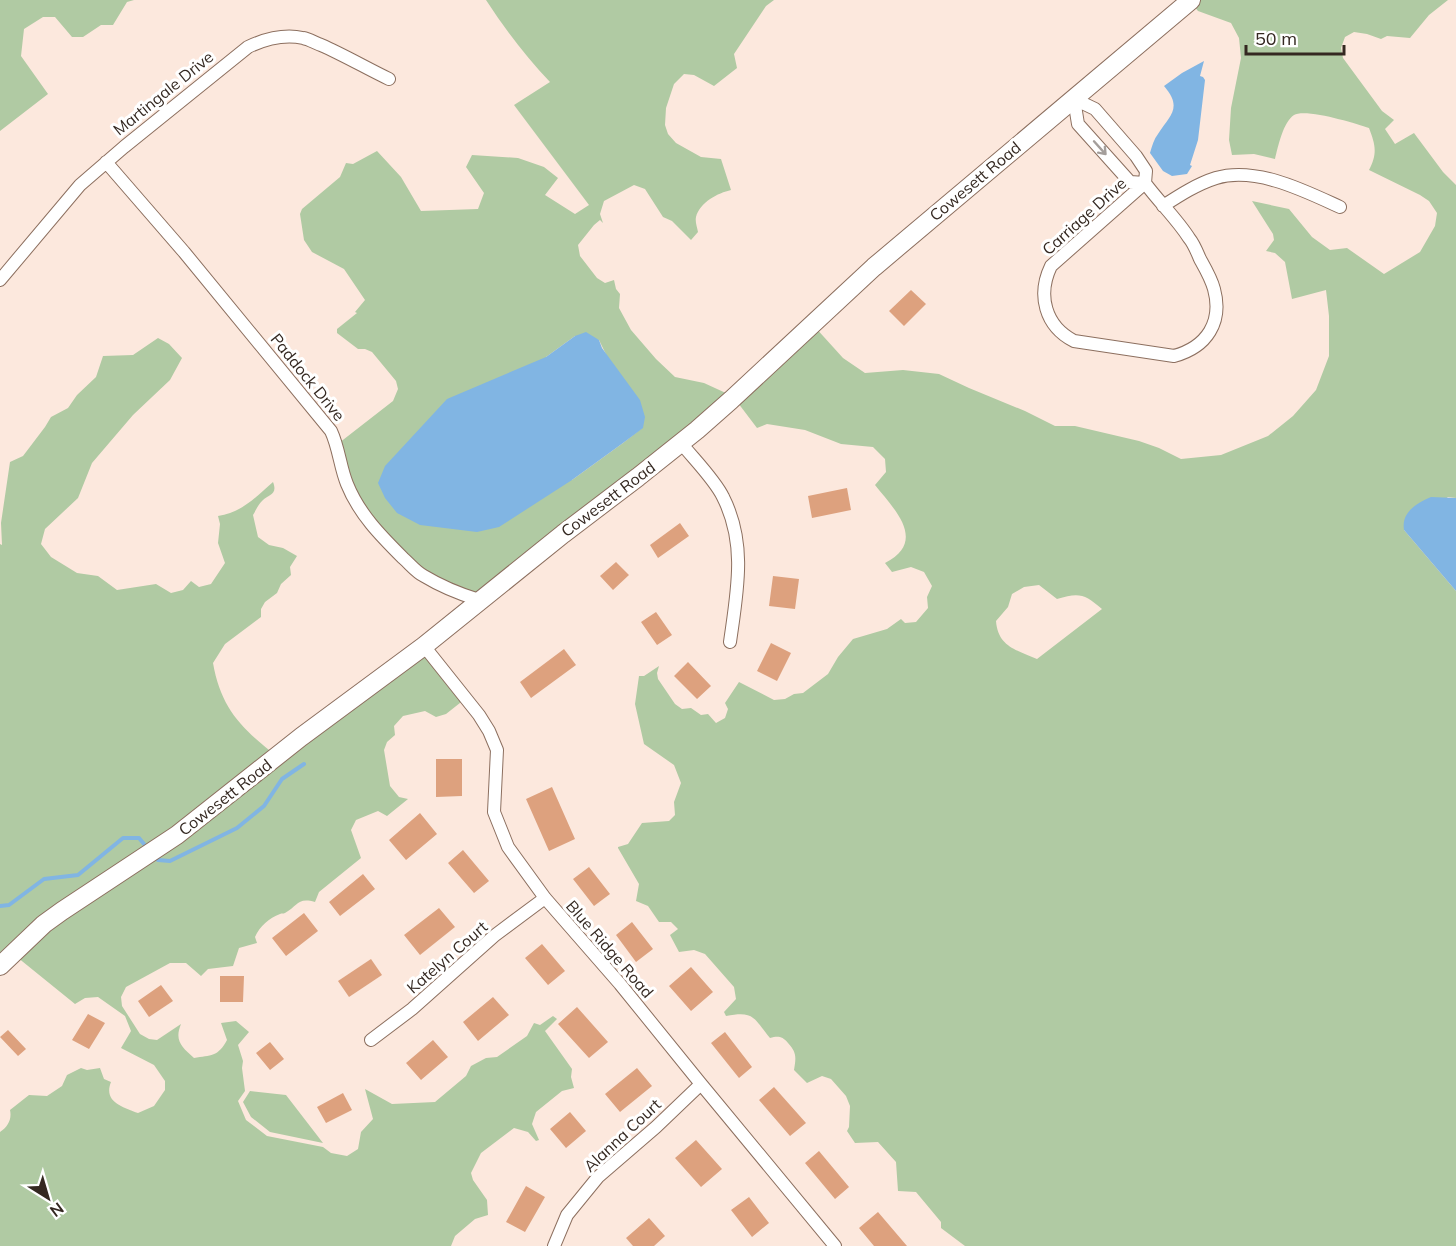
<svg xmlns="http://www.w3.org/2000/svg" width="1456" height="1246" viewBox="0 0 1456 1246" font-family="Mulish,sans-serif">
	<style>
		.green { fill: #b0caa3; fill-rule: evenodd }
		.water { fill: #81b5e3 }
		.lines { fill: none; stroke-linecap: round; stroke-linejoin: round }
		.stream { stroke: #81b5e3; stroke-width: 4 }
		.building { fill: #dda17e }
		.street-casing { stroke: #8c6f5f; stroke-width: 14 }
		.secondary-casing { stroke: #8c6f5f; stroke-width: 20 }
		.street { stroke: #fff; stroke-width: 12 }
		.secondary { stroke: #fff; stroke-width: 18 }
		.oneway { stroke: #a49e9b }
		.labels { text-anchor: middle; dominant-baseline: central; stroke-width: 6; stroke-linejoin: round; paint-order: stroke }
		.street-label { font-size: 16px; fill: #342821; stroke: #fff }
	</style>
	<rect width="100%" height="100%" fill="#fce8dd"/>
	<!-- green -->
	<path class="green" d="M0 0H134L127 2 113 25H101L83 37H72L55 17H43L24 29 21 56 48 94 0 131Z
		M486 0H774L766 6 734 54 737 68 714 86 694 75 684 74 674 84 666 108 665 125 668 134 676 143 701 157 721 159 731 190C718 193 700 202 696 217 695 222 697 227 698 232L691 240 672 221 663 217 645 189 634 185 604 201 600 214 603 223 600 220 594 225 578 245 580 256 597 278 605 283 614 280 616 289 620 294 619 308 631 330 656 359 675 377 704 383 728 394 814 326 843 358 865 373 903 370 939 374 969 388 1025 411 1055 426H1075L1139 441 1159 448 1181 459 1221 455 1268 436 1293 416 1316 390 1329 356V316L1326 290 1292 299 1285 262 1275 253 1266 251 1274 240 1273 234 1252 201 1289 209 1312 237 1330 250 1347 248 1384 274 1420 252 1435 226 1437 213 1429 201 1420 195 1369 170C1378 153 1375 144 1369 128 1355 123 1305 108 1294 115 1283 122 1278 147 1275 159L1254 154 1232 155 1229 140 1231 108 1241 58 1239 38 1231 23 1198 11 1189 0H1448L1429 15 1410 38 1387 36 1381 39 1367 34 1354 32 1345 37 1341 48 1343 58 1382 111 1394 120 1385 129 1395 144 1414 133 1443 172 1456 185V498L1448 497 1404 530 1456 591V1246H965L941 1228V1222L916 1192 898 1191 896 1162 878 1142 855 1143 847 1131 849 1127 850 1106 846 1096 831 1079 822 1076 807 1083 794 1070C796 1057 797 1053 788 1043 782 1036 778 1036 770 1038 753 1017 754 1011 726 1016L724 1012 736 999 734 987 705 954 694 950 679 952 670 935 678 929 671 922H659L648 906 636 901 639 884 618 848V847L628 844 642 823 669 821 675 815 674 802 681 783 674 765 644 744 635 704 639 676H644L659 666 657 673 658 679 675 704 682 709 691 708 701 715 708 714 716 723 725 718 728 709 725 703 739 682 774 700 785 699 794 694 803 693 828 674 838 657 853 639 887 629 901 619 905 623 916 622 928 608 927 597 932 586 924 572 911 567 892 572 885 563C928 541 894 509 875 485L886 472 885 459 873 447 841 444 805 430 767 424 757 428 735 399 477 601 422 575 352 495 339 443 393 401 398 389 396 381 372 352 365 349H358L337 333V329L357 313 355 312 365 300 344 269 312 252 304 240 300 214 302 209 340 177 346 163 353 164 377 151 401 177 421 211 478 209 484 193 466 167 472 155 518 158 544 167 558 178 545 195 575 214 589 205 514 105 550 82C526 57 505 29 486 0ZM575 336 599 340 642 428 623 443 572 480 546 357ZM1039 585 1057 599C1079 592 1085 594 1102 609L1037 659C1017 650 998 647 996 621L1008 607 1012 594 1024 587Z
		M158 338 169 344 182 358 170 380 133 415 92 463 78 498 45 529 41 544 51 557 77 573 98 576 117 590 156 584 171 593 183 590 191 581 199 587 211 584 225 563 218 543 220 524 218 516C241 513 256 497 273 482 278 495 269 494 262 501 258 505 256 510 253 515L258 537 269 545 283 548 297 556 290 567 291 575 281 584 277 593 265 602 261 609V617L225 644 213 663C221 709 242 729 278 757L420 649 465 699 446 714 436 717 425 711 403 716 394 726 395 735 387 742 384 750 390 786 399 797 408 799 387 816 378 811 356 820 351 830 361 858 319 892 315 902C297 897 298 906 285 913 283 914 282 913 280 914 269 918 260 926 255 937L257 943 239 948 233 966 208 969 201 976 186 963H170L126 987 121 997 122 1006 140 1034 149 1039 157 1040 181 1024C174 1041 182 1047 194 1058 211 1055 218 1057 227 1040L221 1023 236 1021 249 1032 238 1045 243 1061 242 1068 245 1091 238 1101 246 1120 267 1136 323 1147 331 1153 347 1156 358 1149 361 1132 373 1119 365 1089 392 1104 435 1102 466 1076 471 1066 486 1058 497 1057 527 1036 534 1023 540 1025 553 1016 557 1019 545 1031 572 1069 571 1077 574 1088 562 1091 536 1112 532 1124 539 1140 536 1141 528 1132 514 1128 481 1153 471 1173 473 1180 487 1200 488 1215 475 1219 455 1236 451 1246H0V1132C8 1127 12 1119 10 1110L29 1095 47 1096 62 1086 67 1075 81 1068 87 1070 100 1068 104 1079 111 1082C103 1102 123 1107 138 1113L154 1106 165 1090V1081L154 1065 121 1048 131 1031 125 1016 98 997 85 998 75 1004 12 953 0 963V544L2 545 1 523 10 462 23 456 45 427 51 417 68 408 77 395 96 377 103 356 133 355Z
		M250 1091 286 1095 323 1143 270 1132 251 1117 243 1102Z"/>
	<!-- water -->
	<path class="water" d="M1204 61 1200 76 1203 77 1205 80 1198 140 1190 165 1192 166 1187 174 1172 176 1163 171 1150 153C1152 146 1154 139 1158 134 1170 115 1183 108 1164 86L1182 73Z
		M586 332 599 340 602 348 640 400 645 417 643 428 623 443 572 480 499 527 477 532 420 525 397 513 385 498 378 483 385 466 447 399 546 357 575 336Z
		M1431 497 1456 498V591L1404 530C1401 512 1417 503 1431 497Z"/>
	<g class="lines">
		<!-- stream -->
		<path class="stream" d="M158 860 170 861 237 828 264 806 282 779 304 764
			M0 906 9 905 44 879 78 875 123 838H139L144 844"/>
	</g>
	<!-- building -->
	<path class="building" d="M911 290 926 304 904 326 889 311Z
		M847 488 851 510 812 518 808 496Z
		M680 523 689 536 658 558 650 545Z
		M616 562 629 575 613 590 600 576Z
		M773 576 799 579 795 609 769 606Z
		M656 612 672 635 657 645 641 622Z
		M771 643 791 653 777 681 757 671Z
		M564 649 576 665 531 698 520 682Z
		M688 662 711 686 697 699 674 676Z
		M436 759H462V796L436 797Z
		M552 787 575 839 549 851 526 799Z
		M420 813 437 834 406 860 389 840Z
		M463 850 489 881 474 893 448 863Z
		M589 867 610 894 594 906 573 879Z
		M363 874 375 889 340 916 329 902Z
		M439 908 455 927 420 955 404 935Z
		M304 913 318 931 286 956 272 938Z
		M632 922 653 949 636 962 616 935Z
		M542 944 565 971 548 985 525 958Z
		M371 959 382 975 349 997 338 981Z
		M691 967 713 992 691 1011 669 986Z
		M220 976H244L243 1002H220Z
		M161 985 173 1001 149 1017 138 1001Z
		M493 997 509 1015 478 1041 463 1022Z
		M577 1007 608 1042 589 1058 558 1024Z
		M88 1014 105 1023 89 1049 72 1040Z
		M8 1030 26 1049 18 1056 0 1037Z
		M725 1032 752 1067 739 1078 711 1043Z
		M433 1040 448 1057 421 1080 406 1063Z
		M270 1042 284 1059 270 1070 256 1053Z
		M637 1068 652 1086 620 1112 605 1094Z
		M774 1087 806 1123 790 1136 759 1100Z
		M343 1093 352 1110 326 1123 317 1107Z
		M570 1112 586 1131 566 1148 550 1129Z
		M696 1140 722 1169 701 1187 675 1158Z
		M819 1151 849 1187 835 1199 805 1163Z
		M526 1186 545 1197 525 1232 506 1222Z
		M749 1197 769 1223 752 1237 731 1210Z
		M878 1212 907 1246H874L859 1228Z
		M649 1218 665 1236 654 1246H633L626 1238Z"/>
	<g class="lines">
		<!-- street casing -->
		<g class="street-casing">
			<path id="street" d="M1074 99 1095 109 1136 156 1146 171 1145 183C1159 202 1177 219 1189 238 1194 244 1197 252 1200 259 1205 268 1211 278 1214 289 1223 322 1207 347 1174 356L1074 341C1045 326 1037 295 1051 266L1145 183
				M1074 99 1078 124 1130 182 1145 183
				M106 162 184 252 331 431C339 448 340 467 347 484 359 514 381 536 403 558 410 564 416 572 424 576 442 587 460 594 479 600
				M1163 206C1180 195 1197 184 1216 178 1256 166 1305 191 1340 207
				M0 280 80 185 124 147 248 47C265 39 284 34 303 38 309 39 315 43 321 45 344 55 366 68 389 79
				M681 443C693 458 715 480 723 497 747 544 737 592 730 642
				M424 646 479 715 489 731 497 750 494 812 508 847 545 898 620 984 701 1084 835 1246
				M371 1040 412 1009 494 936 545 898
				M554 1246 567 1215 598 1177 656 1127 701 1084"/>
		</g>
		<!-- secondary casing -->
		<g class="secondary-casing">
			<path id="secondary" d="M0 966 44 924 62 911 177 835 301 737 424 646 563 534 638 477 697 430 731 400 874 267 1191 0"/>
		</g>
		<!-- street -->
		<use href="#street" class="street"/>
		<!-- secondary -->
		<use href="#secondary" class="secondary"/>
	</g>
	<!-- one-way arrows -->
	<defs><path id="oneway-shaft" d="M-6 0H5M1.5-3L5.5 0L1.5 3" fill="none" stroke-width="1.6" stroke-linecap="round" stroke-linejoin="round" transform="scale(1.5)"/></defs>
	<use class="oneway" href="#oneway-shaft" transform="translate(1100 148) rotate(48)"/>
	<g class="labels">
		<!-- street labels -->
		<g class="street-label">
			<text transform="translate(163 93) rotate(-39)">Martingale Drive</text>
			<text transform="translate(975 181) rotate(-40)">Cowesett Road</text>
			<text transform="translate(1084 216) rotate(-42)">Carriage Drive</text>
			<text transform="translate(308 377) rotate(51)">Paddock Drive</text>
			<text transform="translate(608 499) rotate(-37)">Cowesett Road</text>
			<text transform="translate(225 797) rotate(-38)">Cowesett Road</text>
			<text transform="translate(610 949) rotate(49)">Blue Ridge Road</text>
			<text transform="translate(447 957) rotate(-41)">Katelyn Court</text>
			<text transform="translate(622 1135) rotate(-43)">Alanna Court</text>
		</g>
	</g>
	<!-- north arrow -->
	<g transform="translate(48 1198) rotate(143)" stroke="#ffffff" stroke-width="4.5" paint-order="stroke">
	<path d="M0-4.5L10 22L0 15L-10 22Z" fill="#342821"/>
	<text y="-9" font-size="16" font-weight="bold" text-anchor="middle" fill="#342821">N</text>
	</g>
	<!-- scale -->
	<path d="M1246 45v9h98v-9" fill="none" stroke="#342821" stroke-width="3"/>
	<text x="1255" y="45" font-size="18" fill="#342821" stroke="#ffffff" stroke-width="4.5" paint-order="stroke">50 m</text>
</svg>
